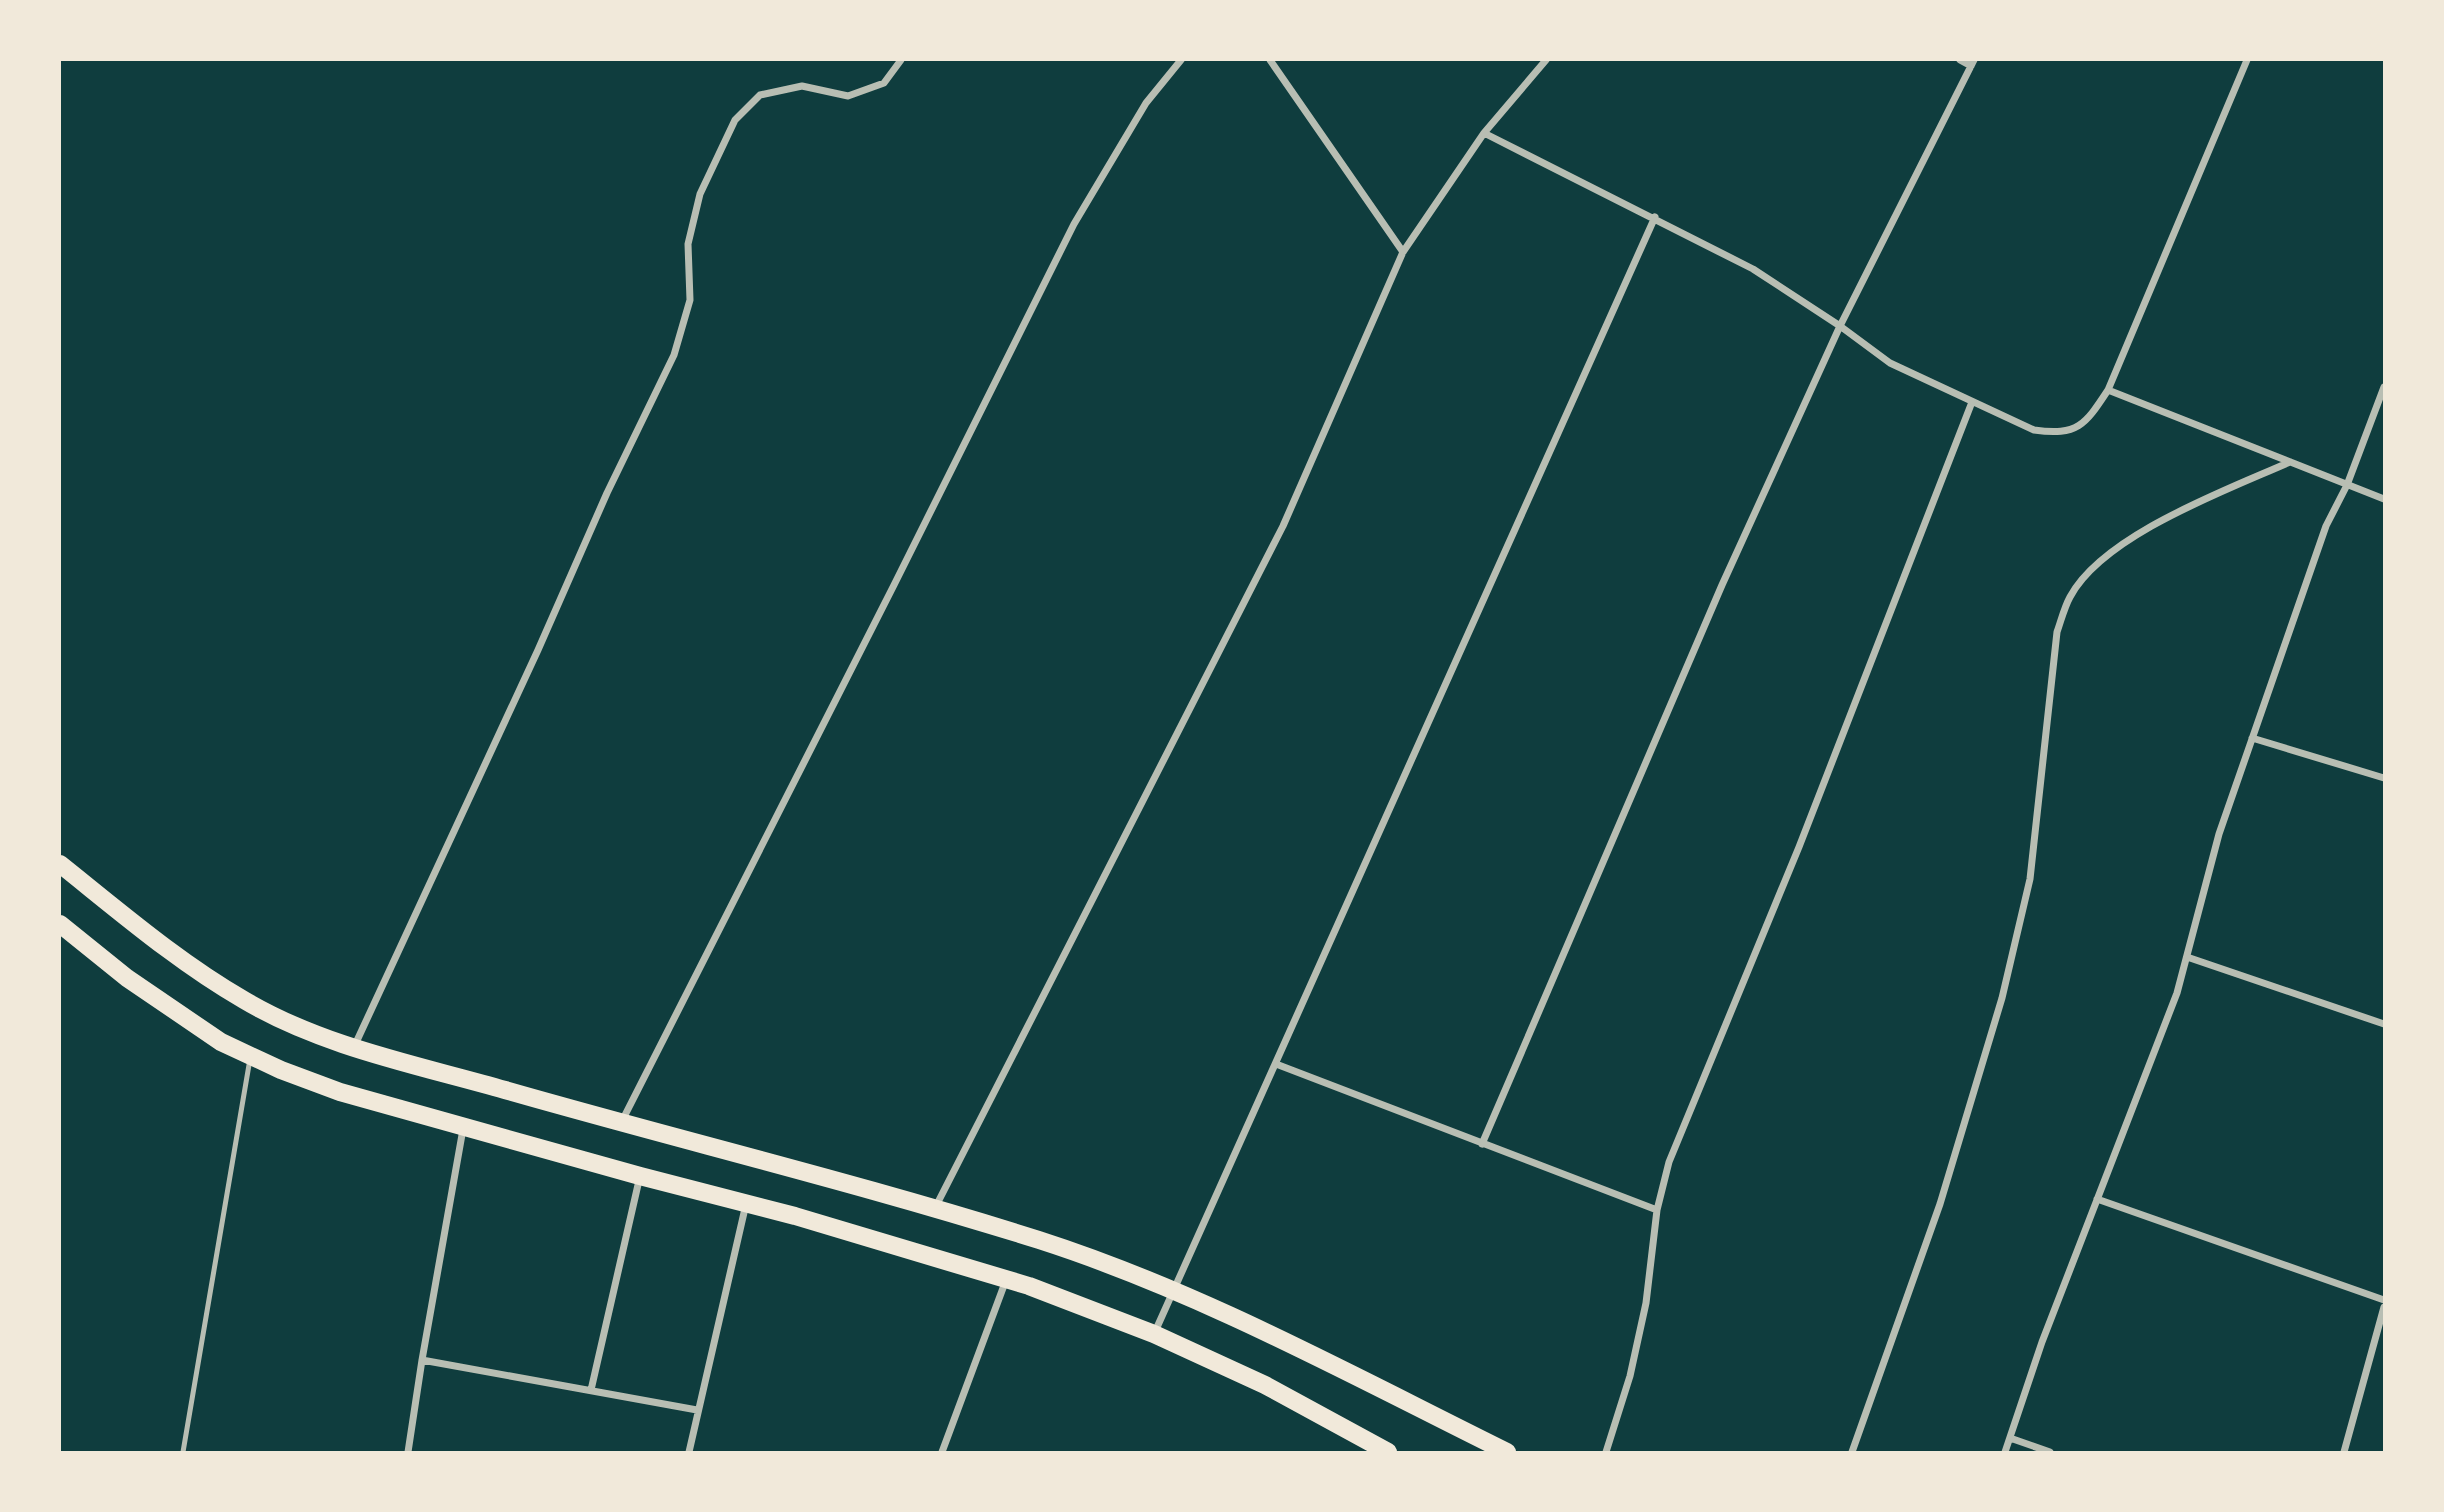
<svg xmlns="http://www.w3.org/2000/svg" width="2444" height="1512" viewBox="0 0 2444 1512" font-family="'Golos Text',sans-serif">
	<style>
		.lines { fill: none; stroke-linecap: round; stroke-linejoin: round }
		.service { stroke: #b8beb3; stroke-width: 5 }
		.minor { stroke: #b8beb3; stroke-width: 7 }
		.primary { stroke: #f1e9da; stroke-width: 18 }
	</style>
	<rect width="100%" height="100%" fill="#0f3d3e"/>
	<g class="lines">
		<!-- service -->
		<path class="service" d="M183 1452 250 1059"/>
		<!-- minor -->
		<path class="minor" d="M1270 60 1403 252
			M1960 60 1971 66
			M1484 133 1753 269 1840 326 1890 363 2034 430C2078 436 2085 425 2108 390L2247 60
			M2108 390 2384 499
			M2252 738 2384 778
			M2187 957 2384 1024
			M354 1047 538 650 607 493 674 355 690 300 688 244 700 194 735 120 760 95 802 86 848 96 884 83 901 60
			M1276 1064 1657 1210
			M621 1123 894 585 1074 224 1146 103 1181 60
			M1482 1144 1722 585 1840 326 1974 60
			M2097 1199 2384 1300
			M935 1208 1283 526 1403 252 1484 133 1546 60
			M1154 1334 1655 217
			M422 1360 697 1410
			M591 1390 640 1176
			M2010 1438 2050 1452
			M408 1452 422 1360 463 1129
			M689 1452 746 1204
			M942 1452 1006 1280
			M1606 1452 1630 1376 1646 1303 1657 1210 1669 1162 1799 847 1972 402
			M1852 1452 1940 1204 2002 998 2030 879 2057 632C2061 621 2064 608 2070 597 2103 535 2227 490 2290 462
			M2005 1452 2042 1342 2177 993 2219 834 2326 526 2347 485 2384 387
			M2344 1452 2384 1307"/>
		<!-- primary -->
		<path class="primary" d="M60 864C119 911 178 962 244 1000 323 1047 418 1065 505 1090 683 1141 862 1184 1039 1240 1201 1292 1355 1377 1507 1452
			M60 924 127 978 221 1042 281 1070 340 1092 640 1176 795 1216 1029 1286 1154 1334 1265 1385 1388 1452"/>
	</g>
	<!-- border -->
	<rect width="2444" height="1512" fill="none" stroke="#f1e9da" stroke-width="122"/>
</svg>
